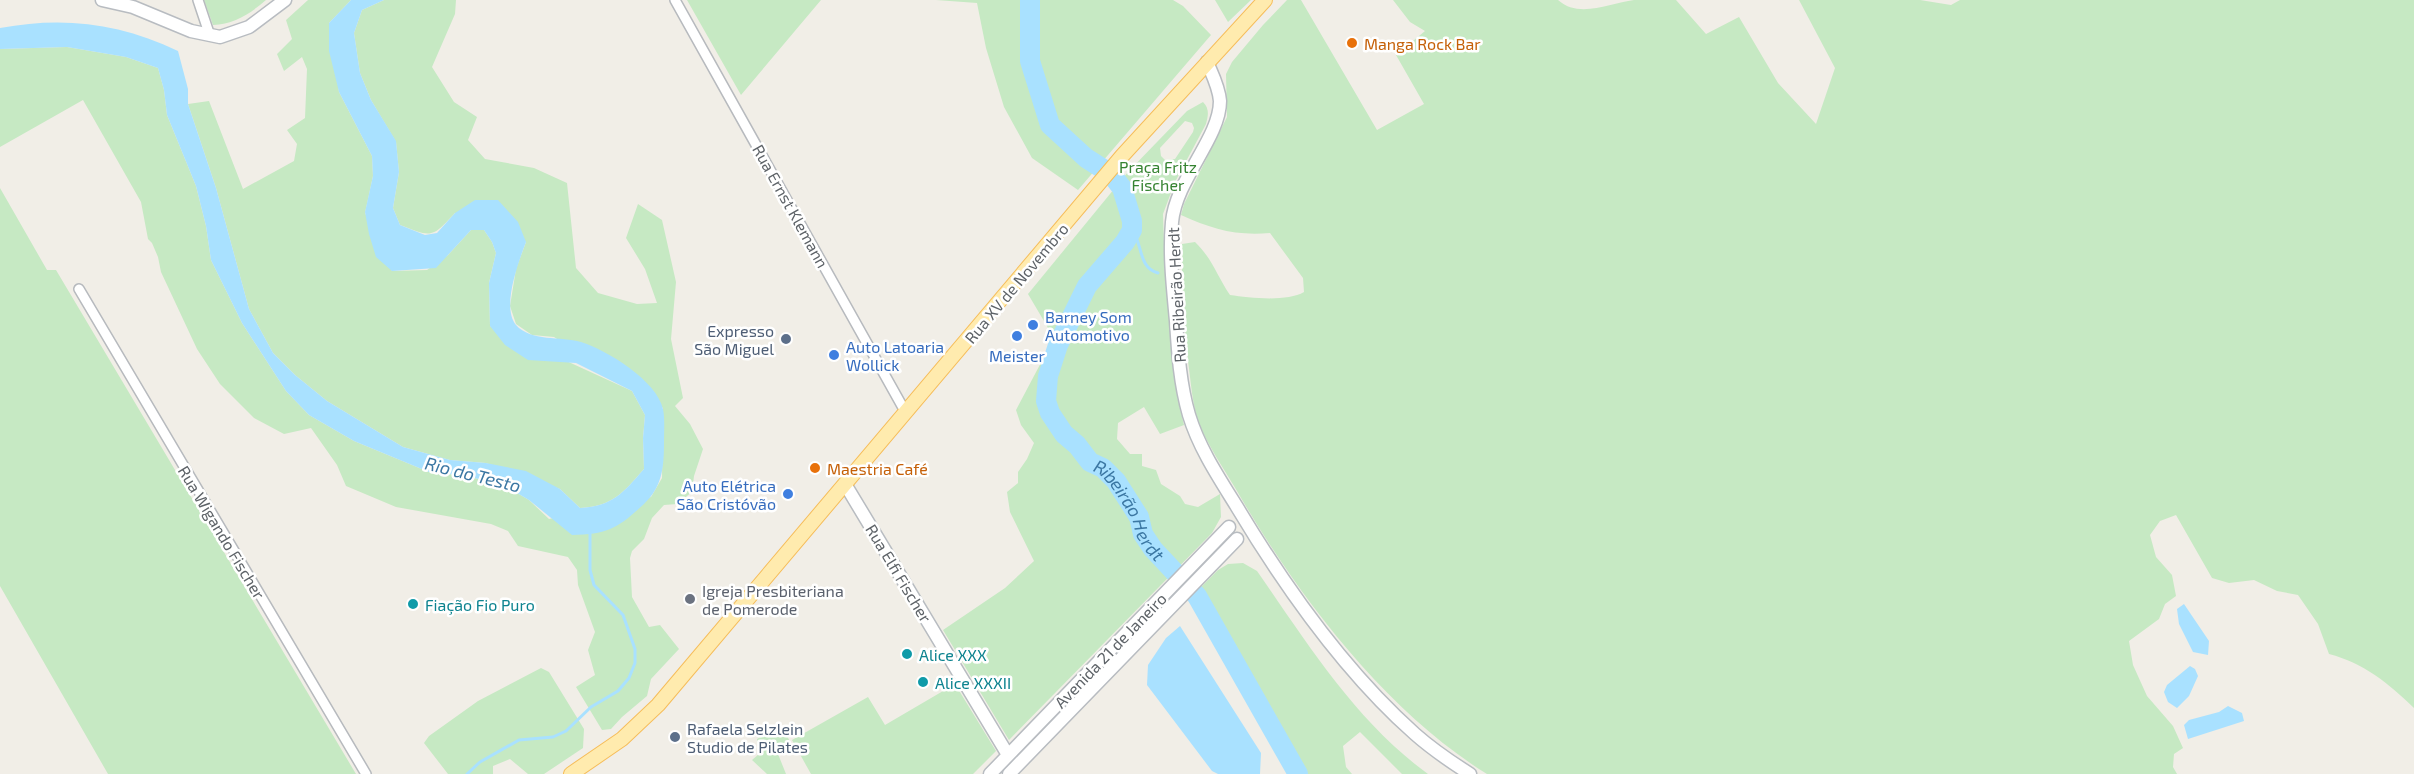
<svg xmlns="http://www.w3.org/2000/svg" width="2414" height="774" viewBox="0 0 2414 774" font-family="'Exo 2',sans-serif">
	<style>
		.green { fill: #c6e9c3; fill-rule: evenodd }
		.water { fill: #a9e1ff }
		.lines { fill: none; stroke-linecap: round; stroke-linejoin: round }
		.stream { stroke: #a9e1ff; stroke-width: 3 }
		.river { stroke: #a9e1ff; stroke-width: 20 }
		.street-casing { stroke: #b7babe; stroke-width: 12 }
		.secondary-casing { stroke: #b8bcc1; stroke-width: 15 }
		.primary-casing { stroke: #f6bd5a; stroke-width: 16 }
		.street { stroke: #fff; stroke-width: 9 }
		.secondary { stroke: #fff; stroke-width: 12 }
		.primary { stroke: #ffebae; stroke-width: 14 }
		.food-dot { fill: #e8710a; stroke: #fff; stroke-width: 2 }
		.shop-dot { fill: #3f7fe0; stroke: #fff; stroke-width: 2 }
		.service-dot { fill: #5c6f8a; stroke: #fff; stroke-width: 2 }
		.worship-dot { fill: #6b7280; stroke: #fff; stroke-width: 2 }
		.culture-dot { fill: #0f9aa8; stroke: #fff; stroke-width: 2 }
		.labels { text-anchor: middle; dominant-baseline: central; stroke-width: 5; stroke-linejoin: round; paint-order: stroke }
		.food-label { font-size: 16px; fill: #c56008; stroke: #fff; text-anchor: start }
		.park-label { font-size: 16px; fill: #358331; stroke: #fff }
		.street-label { font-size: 16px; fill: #5e6368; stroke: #fff }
		.shop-label { font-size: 16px; fill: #366cbe; stroke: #fff; text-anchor: start }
		.service-label { font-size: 16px; fill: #4e5e75; stroke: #fff; text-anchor: end }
		.worship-label { font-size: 16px; fill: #5b616d; stroke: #fff; text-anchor: start }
		.culture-label { font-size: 16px; fill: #0d838f; stroke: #fff; text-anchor: start }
		.water-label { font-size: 18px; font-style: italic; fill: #3b77a3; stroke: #fff }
	</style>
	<rect width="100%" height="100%" fill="#f1eee7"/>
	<!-- green -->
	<path class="green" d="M204 0H266C250 14 234 24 213 25Z
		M308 0H351L329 23 339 92 372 156 373 176 365 213 392 271 427 270 448 255 471 230H484L492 242 496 253 489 283 490 326 632 391 645 415 643 438 644 469C623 493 613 506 580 508L560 489 486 463 450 460 403 447 327 401 295 375 273 353 249 309 216 188 188 104 209 101 243 189 294 161 297 144 287 130 305 118 307 69 302 57 284 71 277 54 292 39 286 20Z
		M384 0H456L455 14 432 67 454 102 477 117 468 140 485 159 534 168 567 183 576 268 598 293 637 304 657 303 645 269 626 238 638 204 662 220 676 282 671 339 683 398 675 406 690 424 703 449 694 476 692 492 677 504 664 505 652 518 644 539 632 551 630 558 632 597 649 627 660 625 679 649 651 679 647 696 622 717 611 729 602 730 576 687 595 675 588 650 595 632 578 585 577 570 568 557 518 546 508 531 491 524 396 507 346 486 337 465 311 428 284 434 254 418 220 384 197 349 161 272 158 257 152 243 148 239 141 202 83 100 0 147V49L67 47 126 57 158 68 164 90 167 115 196 186 206 226 211 260 242 323 286 391 309 415 354 441 429 472 467 476 505 486 529 500 549 519 651 497 662 478 663 408 554 337 532 335 516 324 510 306 516 269 526 242 455 213C431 239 432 237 400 225L393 208 399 172 396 142 371 100 360 73 354 33 362 10Z
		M687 0H821L741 95Z
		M936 0H1173L1183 6 1211 35 1078 190 1032 158 1004 107 986 48 977 3Z
		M1215 0H1251L1228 22Z
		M1287 0H1301L1377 130 1424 104 1396 55 1425 31 1410 22 1393 0H1558C1579 19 1610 3 1634 0 1648 0 1662 0 1676 0L1706 34 1739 17 1778 83 1816 124 1835 68 1799 0H1920L1951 5 1960 0H2414V708C2388 683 2364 663 2329 654L2318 624 2298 595 2277 591 2254 580 2229 583 2212 578 2176 515 2160 521 2150 535 2156 557 2172 575 2176 596 2165 604 2159 619 2129 641 2133 665 2147 696 2173 726 2183 748 2174 754 2173 767 2177 774H1487C1385 711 1297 595 1237 491 1224 469 1209 447 1199 424 1192 404 1191 382 1188 361 1184 322 1181 283 1182 244L1195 242C1212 258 1217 276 1230 295 1250 298 1287 302 1304 292L1303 278 1270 233C1235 236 1212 229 1181 215L1184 204 1227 117 1226 74 1232 62 1263 25Z
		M1203 102C1210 109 1208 116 1206 124L1175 182 1163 214 1165 273 1177 396 1184 425 1160 434 1144 407 1118 423 1117 439 1130 454H1142V466L1156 470 1161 484 1180 496 1185 504 1198 507 1220 494 1221 517 1212 533 1009 740 943 630 1005 588 1034 561 1010 512 1007 492 1018 483V472L1027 459 1034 443 1021 425 1016 410 1054 338 1028 294 1128 172 1187 111ZM1185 121 1192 123 1194 128 1193 132 1175 159 1165 160 1161 156 1160 148Z
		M0 188 47 270H56L356 774H108L0 586Z
		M1243 563 1257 571C1307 643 1356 722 1428 774H1402L1360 732 1343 746 1346 767 1352 774H1300L1278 751 1240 688 1226 654 1188 600 1218 570 1228 564Z
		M541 668 549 672 584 729 583 748 544 774H528L510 759 493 766V774H448L424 743 429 736 478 701Z
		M955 684 996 751 973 774H811L792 740 868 697 885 725Z
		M783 729 792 745 778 754 786 774H767L752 760 759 754 757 739 772 730Z"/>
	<!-- water -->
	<path class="water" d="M351 0H384L362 10 354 33 360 73 371 100 396 141 399 172 393 208 400 225 425 235 437 233 455 213 475 200H498L518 222 526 242C519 261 501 307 516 325 531 342 561 336 581 342 607 350 657 381 663 409 665 419 664 431 664 441 664 466 663 486 644 504 617 529 608 534 572 535L529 500 505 486 467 476 429 472 354 441 309 415 286 391 242 323 211 260 206 226 196 186 167 115 164 90 158 68 126 57 67 47 0 49V28C63 16 120 23 178 51L188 89V104L216 188 249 309 273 353 295 375 327 401 403 447 450 460 486 463 526 471 560 489 580 508C613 506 623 493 644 469L643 438 645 415 632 391 576 363 528 360 505 345 490 326 489 283 496 253 492 242 484 230H471L436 268 392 271 376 257 369 234 365 212 373 176 372 156 339 92 329 51V23Z
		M2184 604 2209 641 2208 655 2193 652 2179 624 2177 609Z
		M1180 626 1261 753 1260 774H1218L1212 771 1147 685 1148 665 1166 638Z
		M2190 666 2195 669 2198 676 2189 696 2177 708 2168 702 2164 692 2167 685Z
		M2228 706 2242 713 2244 721 2188 739 2184 725 2189 720 2219 712Z"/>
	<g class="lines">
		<!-- stream -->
		<path class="stream" d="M1132 230C1143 244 1138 268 1158 273
			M467 774 480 762 519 740 553 737 566 731 591 707 618 691 629 678 635 663V649L623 615 594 585 590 570V532"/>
		<!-- river -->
		<path class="river" id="s1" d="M1030 0V61L1050 125 1086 158 1111 174 1122 188 1132 221V230L1125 242 1087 286 1058 345 1048 376 1046 401 1050 413 1064 434 1077 445 1090 462 1103 468 1116 481 1139 517 1143 534 1153 549 1197 596 1298 774"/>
		<!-- street casing -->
		<g class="street-casing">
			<path id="street" d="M198 0 210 36
				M675 0 906 413
				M79 289 366 774"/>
		</g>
		<!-- secondary casing -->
		<g class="secondary-casing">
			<path id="secondary" d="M102 0 133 7 191 31 220 37 249 27 285 0
				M1207 62C1212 74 1219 87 1220 101 1220 138 1176 179 1172 222 1169 255 1173 288 1176 321 1178 353 1180 384 1189 415 1199 448 1219 478 1237 507 1285 587 1345 672 1415 734 1432 749 1451 762 1470 774
				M845 484 1008 755
				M990 774 1229 527
				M1009 774 1237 539"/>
		</g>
		<!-- primary casing -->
		<g class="primary-casing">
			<path id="primary" d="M571 774 622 739 658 705 1122 156 1265 0"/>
		</g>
		<!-- street -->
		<use href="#street" class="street"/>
		<!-- secondary -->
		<use href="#secondary" class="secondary"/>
		<!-- primary -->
		<use href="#primary" class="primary"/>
	</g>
	<!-- markers -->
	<g class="food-dot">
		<circle cx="1352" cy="43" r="6"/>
		<circle cx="815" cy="468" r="6"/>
	</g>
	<g class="shop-dot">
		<circle cx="1033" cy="325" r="6"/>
		<circle cx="1017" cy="336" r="6"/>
		<circle cx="834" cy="355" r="6"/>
		<circle cx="788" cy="494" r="6"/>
	</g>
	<g class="service-dot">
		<circle cx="786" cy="339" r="6"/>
		<circle cx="675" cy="737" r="6"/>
	</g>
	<circle class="worship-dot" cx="690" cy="599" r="6"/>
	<g class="culture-dot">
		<circle cx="413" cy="604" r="6"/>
		<circle cx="907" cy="654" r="6"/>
		<circle cx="923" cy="682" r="6"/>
	</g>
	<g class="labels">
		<!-- food labels -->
		<g class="food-label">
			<text x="1364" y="43">Manga Rock Bar</text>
			<text x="827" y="468">Maestria Café</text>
		</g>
		<!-- park labels -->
		<g class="park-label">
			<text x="1158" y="166">Praça Fritz<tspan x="1158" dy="18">Fischer</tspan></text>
		</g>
		<!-- street labels -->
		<g class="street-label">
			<text transform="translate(791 206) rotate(61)">Rua Ernst Klemann</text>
			<text transform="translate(1016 283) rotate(-50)">Rua XV de Novembro</text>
			<text transform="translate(1176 295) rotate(-93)">Rua Ribeirão Herdt</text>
			<text transform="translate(222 532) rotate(59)">Rua Wigando Fischer</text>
			<text transform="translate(899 573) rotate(59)">Rua Elfi Fischer</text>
			<text transform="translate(1110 650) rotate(-46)">Avenida 21 de Janeiro</text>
		</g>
		<!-- shop labels -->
		<g class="shop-label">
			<text x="1045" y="316">Barney Som<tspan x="1045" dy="18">Automotivo</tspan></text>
			<text x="846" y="346">Auto Latoaria<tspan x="846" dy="18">Wollick</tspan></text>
			<text x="1017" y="355" text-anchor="middle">Meister</text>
			<text x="776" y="485" text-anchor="end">Auto Elétrica<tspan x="776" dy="18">São Cristóvão</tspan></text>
		</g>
		<!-- service labels -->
		<g class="service-label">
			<text x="774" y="330">Expresso<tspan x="774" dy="18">São Miguel</tspan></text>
			<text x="687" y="728" text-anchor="start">Rafaela Selzlein<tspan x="687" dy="18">Studio de Pilates</tspan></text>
		</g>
		<!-- worship labels -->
		<g class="worship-label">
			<text x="702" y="590">Igreja Presbiteriana<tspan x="702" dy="18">de Pomerode</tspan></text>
		</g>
		<!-- culture labels -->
		<g class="culture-label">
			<text x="425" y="604">Fiação Fio Puro</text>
			<text x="919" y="654">Alice XXX</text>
			<text x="935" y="682">Alice XXXII</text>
		</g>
		<!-- water labels -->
		<g class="water-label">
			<text transform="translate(473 474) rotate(14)">Rio do Testo</text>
			<text stroke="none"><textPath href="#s1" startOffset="604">Ribeirão Herdt</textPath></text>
		</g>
	</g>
</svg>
